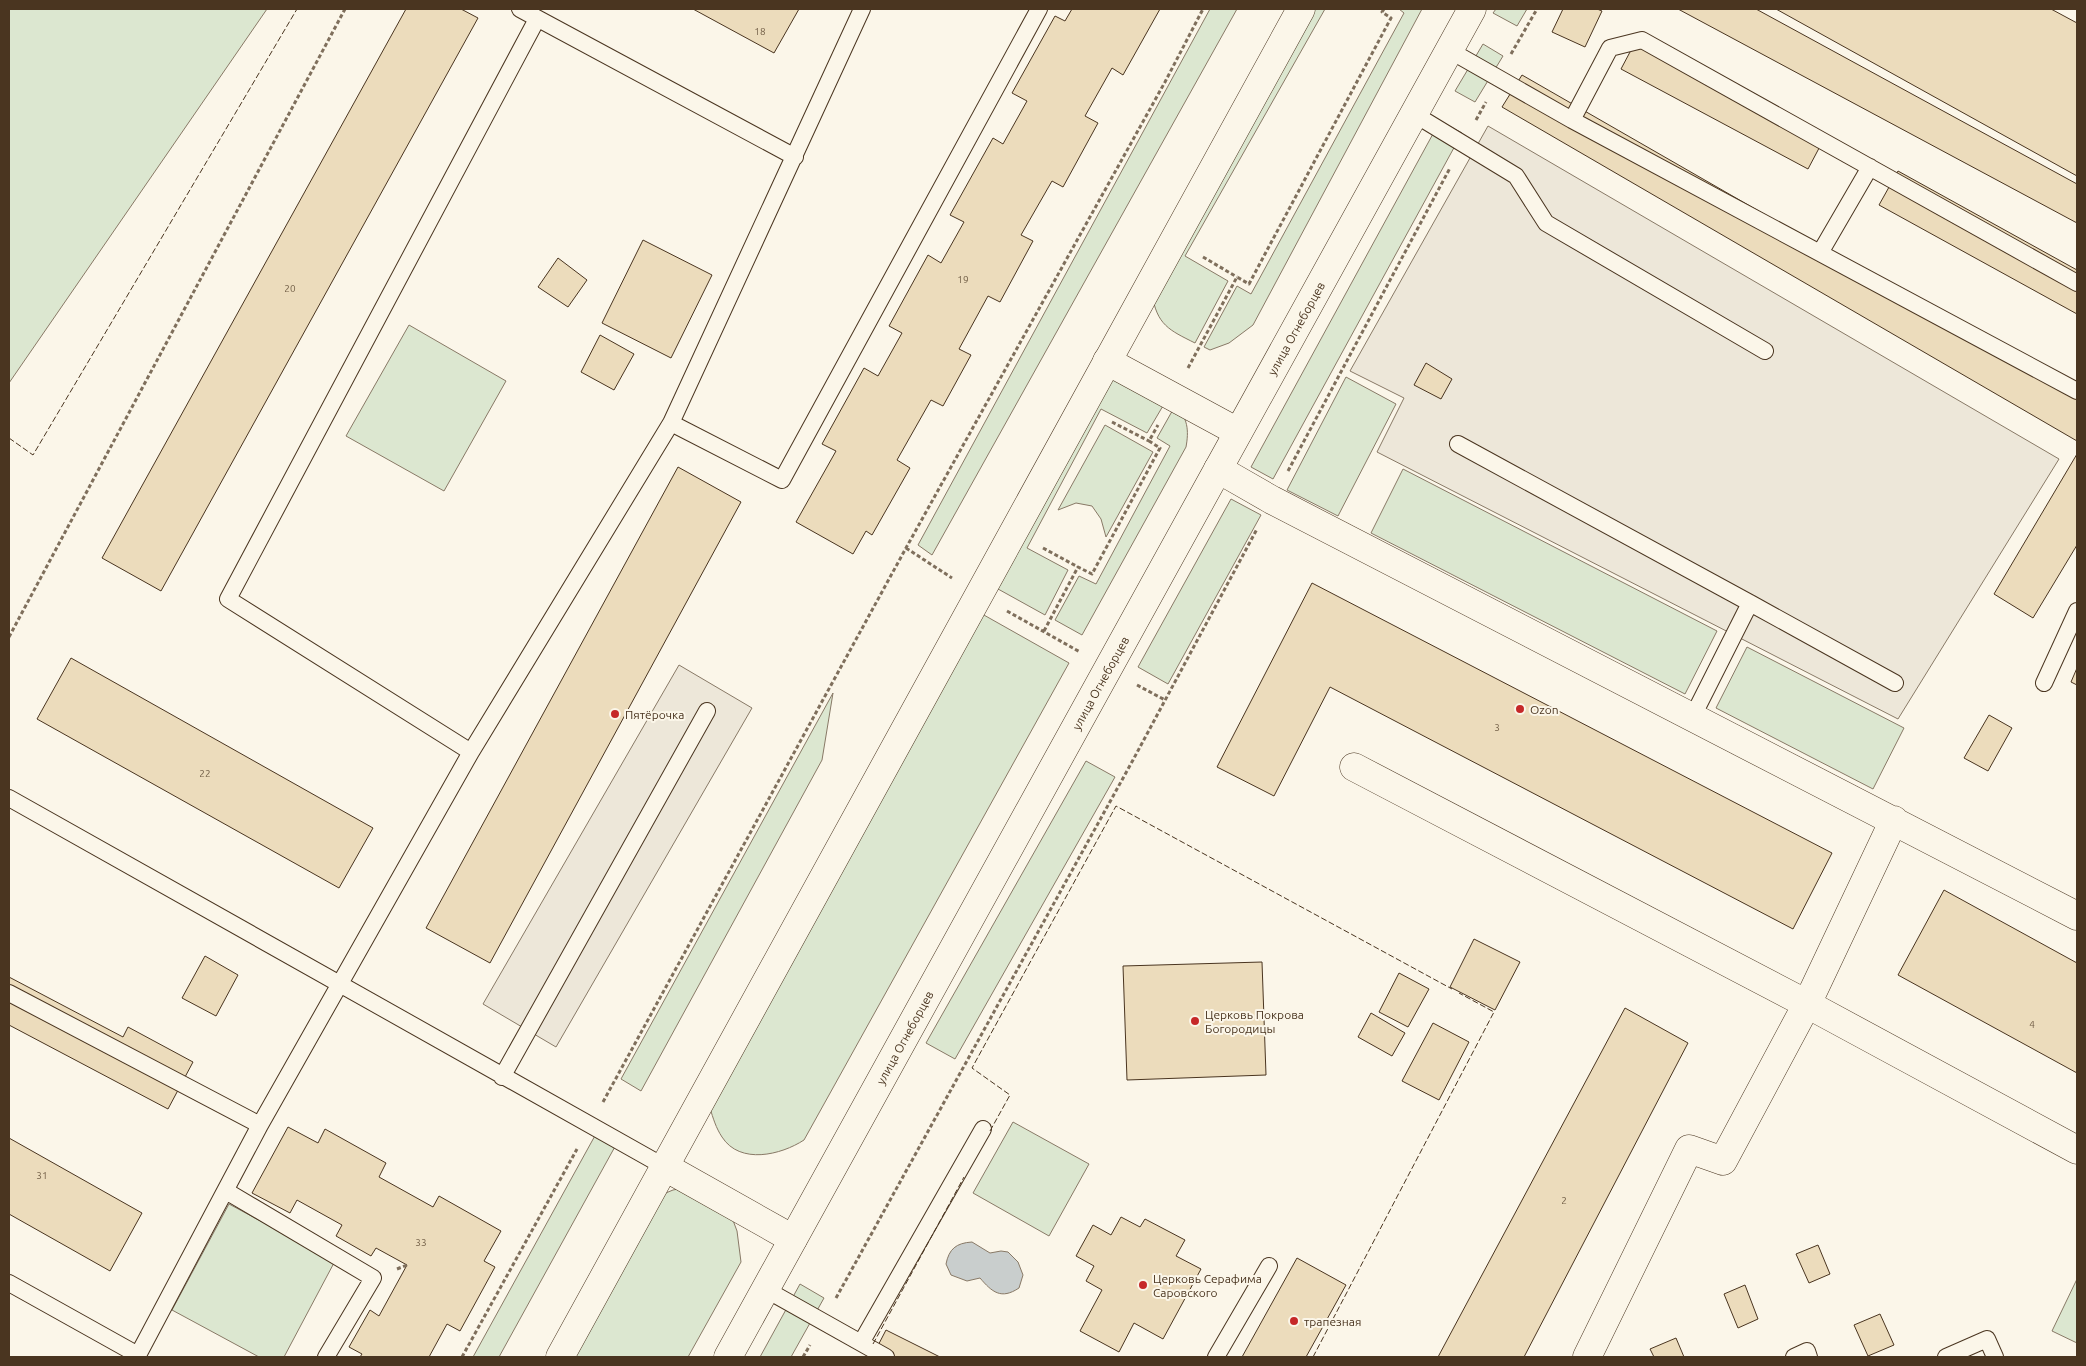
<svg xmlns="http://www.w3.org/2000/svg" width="2086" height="1366" viewBox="0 0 2086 1366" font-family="Ubuntu,sans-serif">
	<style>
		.green { fill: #dce7d0; stroke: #887966 }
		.parking { fill: #ede7d9; stroke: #887966 }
		.water { fill: #c9cecd; stroke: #887966 }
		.building { fill: #ecdcbc; stroke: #4a3520 }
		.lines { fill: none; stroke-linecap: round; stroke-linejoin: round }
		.lane-casing { stroke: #4a3520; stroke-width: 18 }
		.street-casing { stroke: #4a3520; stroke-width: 29 }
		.secondary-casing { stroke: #4a3520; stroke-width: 29 }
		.path { stroke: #7f6f5c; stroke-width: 3; stroke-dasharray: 4 2.5; stroke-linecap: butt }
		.lane { stroke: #fbf6e9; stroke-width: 16 }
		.street { stroke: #fbf6e9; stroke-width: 28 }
		.secondary { stroke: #fbf6e9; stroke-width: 28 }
		.fence { stroke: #4a3520; stroke-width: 1; stroke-dasharray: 6 2.5; stroke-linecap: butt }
		.poi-dot { fill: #c62828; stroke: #fbf6e9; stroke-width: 2 }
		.labels { text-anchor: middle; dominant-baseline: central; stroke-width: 4; stroke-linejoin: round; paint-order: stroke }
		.number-label { font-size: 10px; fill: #725f47 }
		.street-label { font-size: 12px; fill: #4a3520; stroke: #fbf6e9 }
		.poi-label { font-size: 12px; fill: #4a3520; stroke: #fbf6e9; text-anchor: start }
	</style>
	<rect width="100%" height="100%" fill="#fbf6e9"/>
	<!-- green -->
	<path class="green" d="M9 9H267L9 383Z
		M1210 9H1237L932 555 918 545Z
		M1305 9H1325L1185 256 1228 281 1195 343C1169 330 1157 325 1152 294Z
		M1399 9H1422L1253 325 1229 343 1210 350 1204 347 1237 286 1251 294 1404 13Z
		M1496 9H1527L1517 26 1493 13Z
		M1483 44 1503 56 1475 102 1455 91Z
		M1440 121 1462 133 1273 479 1251 467Z
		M409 325 506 381 444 491 346 436Z
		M1112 377 1167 399 1147 433 1101 409 1027 548 1068 570 1045 615 989 584Z
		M1346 377 1396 404 1338 516 1287 490Z
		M1175 406C1188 417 1189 431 1186 447L1082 635 1055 620 1079 576 1096 584 1170 446 1157 438Z
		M1105 425 1153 452 1106 537 1101 519 1092 506 1076 503 1058 510Z
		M1403 469 1717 631 1685 694 1371 533Z
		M1231 499 1261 515 1168 684 1138 667Z
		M975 610 1069 663 804 1140C781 1155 740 1165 722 1137 716 1128 713 1118 710 1108Z
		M1747 647 1904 728 1873 789 1716 708Z
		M833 693 822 760 641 1091 621 1079Z
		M1086 761 1115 777 955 1059 926 1043Z
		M1013 1122 1089 1164 1049 1236 973 1193Z
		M597 1132 617 1143 499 1357H473Z
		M689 1187 731 1215 737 1231 741 1262 688 1357H570L661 1195 673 1190Z
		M229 1204 335 1261 284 1357H259L172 1310Z
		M2077 1279V1343L2052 1331Z
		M800 1284 824 1298 791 1357H760Z"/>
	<!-- parking -->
	<path class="parking" d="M1488 126 2059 459 1898 719 1377 452 1404 398 1350 371Z
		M679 665 752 708 556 1047 483 1004Z"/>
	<!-- water -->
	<path class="water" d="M972 1242 990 1253 1001 1251 1008 1252 1018 1262 1023 1275 1019 1288C1001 1300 992 1292 980 1278L967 1281 951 1275 946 1264C949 1249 956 1243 972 1242Z"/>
	<!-- building -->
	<path class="building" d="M406 9H461L478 18 161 591 102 558Z
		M693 9H799L774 53Z
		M1072 9H1160L1123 75 1112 68 1085 116 1098 123 1063 187 1052 181 1021 235 1033 241 1000 302 988 296 959 349 971 355 943 406 931 400 897 460 910 468 872 535 866 531 853 554 796 522 836 451 822 444 864 368 878 376 902 333 889 326 928 255 941 263 964 222 950 215 993 138 1003 144 1027 101 1012 93 1055 16 1065 21Z
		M1563 9H1597L1602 11 1585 47 1552 32Z
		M1678 9H1756L2077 184V223Z
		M1776 9H2051L2077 23V176Z
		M1639 35 1826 135 1808 169 1621 69Z
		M1522 75 2077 394V441L1502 107Z
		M1898 171 2077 270V314L1879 205Z
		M643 240 712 275 671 358 602 323Z
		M558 258 587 280 568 307 538 287Z
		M600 335 634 354 614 390 581 372Z
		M1426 363 1452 379 1441 399 1414 385Z
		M2077 454V545L2033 618 1994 594Z
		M678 467 741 502 490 963 426 928Z
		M1312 583 1832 853 1793 929 1330 687 1274 796 1217 767Z
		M71 658 373 828 339 888 37 719Z
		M2077 668V685L2071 682Z
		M1989 715 2012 728 1988 771 1964 758Z
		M1944 890 2077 963V1073L1898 975Z
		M1474 939 1520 962 1495 1010 1450 987Z
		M205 956 238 975 216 1016 182 998Z
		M1262 962 1266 1075 1127 1080 1123 966Z
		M1399 973 1429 989 1408 1027 1379 1012Z
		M9 977 123 1037 128 1027 193 1062 168 1109 9 1025Z
		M1625 1008 1688 1043 1524 1357H1438Z
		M1371 1013 1405 1033 1392 1056 1358 1037Z
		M1433 1023 1469 1042 1439 1100 1402 1081Z
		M288 1127 318 1143 325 1129 386 1163 379 1177 433 1207 439 1196 501 1231 484 1261 495 1267 460 1331 447 1324 429 1357H360L362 1354 349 1347 370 1310 379 1316 407 1265 376 1248 371 1256 336 1236 342 1225 297 1200 290 1213 252 1193Z
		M9 1138 142 1213 110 1271 9 1214Z
		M1121 1217 1140 1227 1145 1219 1185 1240 1176 1256 1201 1269 1163 1339 1134 1323 1119 1352 1080 1331 1102 1290 1086 1281 1094 1266 1076 1256 1093 1225 1111 1235Z
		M1818 1245 1830 1274 1809 1283 1796 1254Z
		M1297 1258 1346 1285 1306 1357H1242Z
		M1745 1285 1758 1319 1738 1328 1724 1294Z
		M1880 1314 1894 1345 1868 1356 1854 1325Z
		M886 1330 940 1357H872Z
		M1676 1338 1684 1357H1654L1650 1349Z"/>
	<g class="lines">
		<!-- lane casing -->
		<g class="lane-casing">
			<path id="lane" d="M520 9 795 157
				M1449 50 1572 120 2077 391
				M1414 114 1516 176 1546 223 1765 351
				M1572 120 1610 48 1642 40 2077 283
				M1820 253 1870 167
				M671 423 782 480 1039 9
				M1458 444 1750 603
				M2044 683 2077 611
				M1693 716 1750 603 1895 683
				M471 752 228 599 537 19
				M9 798 665 1167
				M9 993 260 1125
				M502 1077 707 711
				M226 1191 373 1278 326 1357
				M9 1283 138 1355
				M765 1289 886 1357
				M861 1343 983 1129
				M137 1357 260 1125 471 752 671 423 862 9
				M1216 1357 1269 1266
				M1794 1357 1807 1351 1809 1357
				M1946 1357 1987 1339 1995 1357"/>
		</g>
		<!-- street casing -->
		<g class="street-casing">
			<path id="street" d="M1218 469 1272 500 2077 916
				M1354 767 1807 1004 2077 1150
				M1587 1357 1689 1149 1723 1161 1807 1004 1894 820"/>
		</g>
		<!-- secondary casing -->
		<g class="secondary-casing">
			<g id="secondary">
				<path d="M1107 361 1238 432"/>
				<path d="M665 1167 793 1239"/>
				<path d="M560 1357 1301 9"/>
				<path id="s1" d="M728 1357 1472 9"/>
			</g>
		</g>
		<!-- path -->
		<path class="path" d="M1511 54 1537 9
			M1476 120 1486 102
			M1203 257 1237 277
			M1188 368 1237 277 1249 284 1391 18 1382 12 1384 9
			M1112 422 1149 441
			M1288 471 1450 168
			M906 548 952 578
			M1043 548 1078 567
			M1007 611 1080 652
			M1044 631 1078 567 1092 574 1160 448 1149 441 1158 425
			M9 637 345 9
			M1137 685 1165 700
			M603 1102 906 548 1165 82 1203 9
			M397 1269 407 1265
			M836 1298 1133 760 1257 529
			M462 1357 577 1149
			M803 1357 810 1345"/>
		<!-- lane -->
		<use href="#lane" class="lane"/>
		<!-- street -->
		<use href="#street" class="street"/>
		<!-- secondary -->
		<use href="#secondary" class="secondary"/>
		<!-- fence -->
		<path class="fence" d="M9 438 33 455 297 9
			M990 1131 1010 1095 972 1068 1116 806 1452 989
			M873 1344 964 1177
			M1313 1357 1494 1012 1459 993"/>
	</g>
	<!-- markers -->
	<g class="poi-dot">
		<circle cx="1520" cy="709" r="5"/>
		<circle cx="615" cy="714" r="5"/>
		<circle cx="1195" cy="1021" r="5"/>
		<circle cx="1143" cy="1285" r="5"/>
		<circle cx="1294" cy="1321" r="5"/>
	</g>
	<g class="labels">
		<!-- number labels -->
		<g class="number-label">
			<text x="760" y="31">18</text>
			<text x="963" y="279">19</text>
			<text x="290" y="288">20</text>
			<text x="1497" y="727">3</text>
			<text x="205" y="773">22</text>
			<text x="2032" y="1024">4</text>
			<text x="42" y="1175">31</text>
			<text x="1564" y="1200">2</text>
			<text x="421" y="1242">33</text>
		</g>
		<!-- street labels -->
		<g class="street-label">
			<text stroke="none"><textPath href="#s1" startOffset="1175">улица Огнеборцев</textPath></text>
			<text stroke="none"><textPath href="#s1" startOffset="770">улица Огнеборцев</textPath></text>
			<text stroke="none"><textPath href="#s1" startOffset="365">улица Огнеборцев</textPath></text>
		</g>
		<!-- poi labels -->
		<g class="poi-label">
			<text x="1530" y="709">Ozon</text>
			<text x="625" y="714">Пятёрочка</text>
			<text x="1205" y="1014">Церковь Покрова<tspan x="1205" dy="14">Богородицы</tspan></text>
			<text x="1153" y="1278">Церковь Серафима<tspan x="1153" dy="14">Саровского</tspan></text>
			<text x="1304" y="1321">трапезная</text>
		</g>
	</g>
	<!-- border -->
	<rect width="2086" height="1366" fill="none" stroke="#4a3520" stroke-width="20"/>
</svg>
